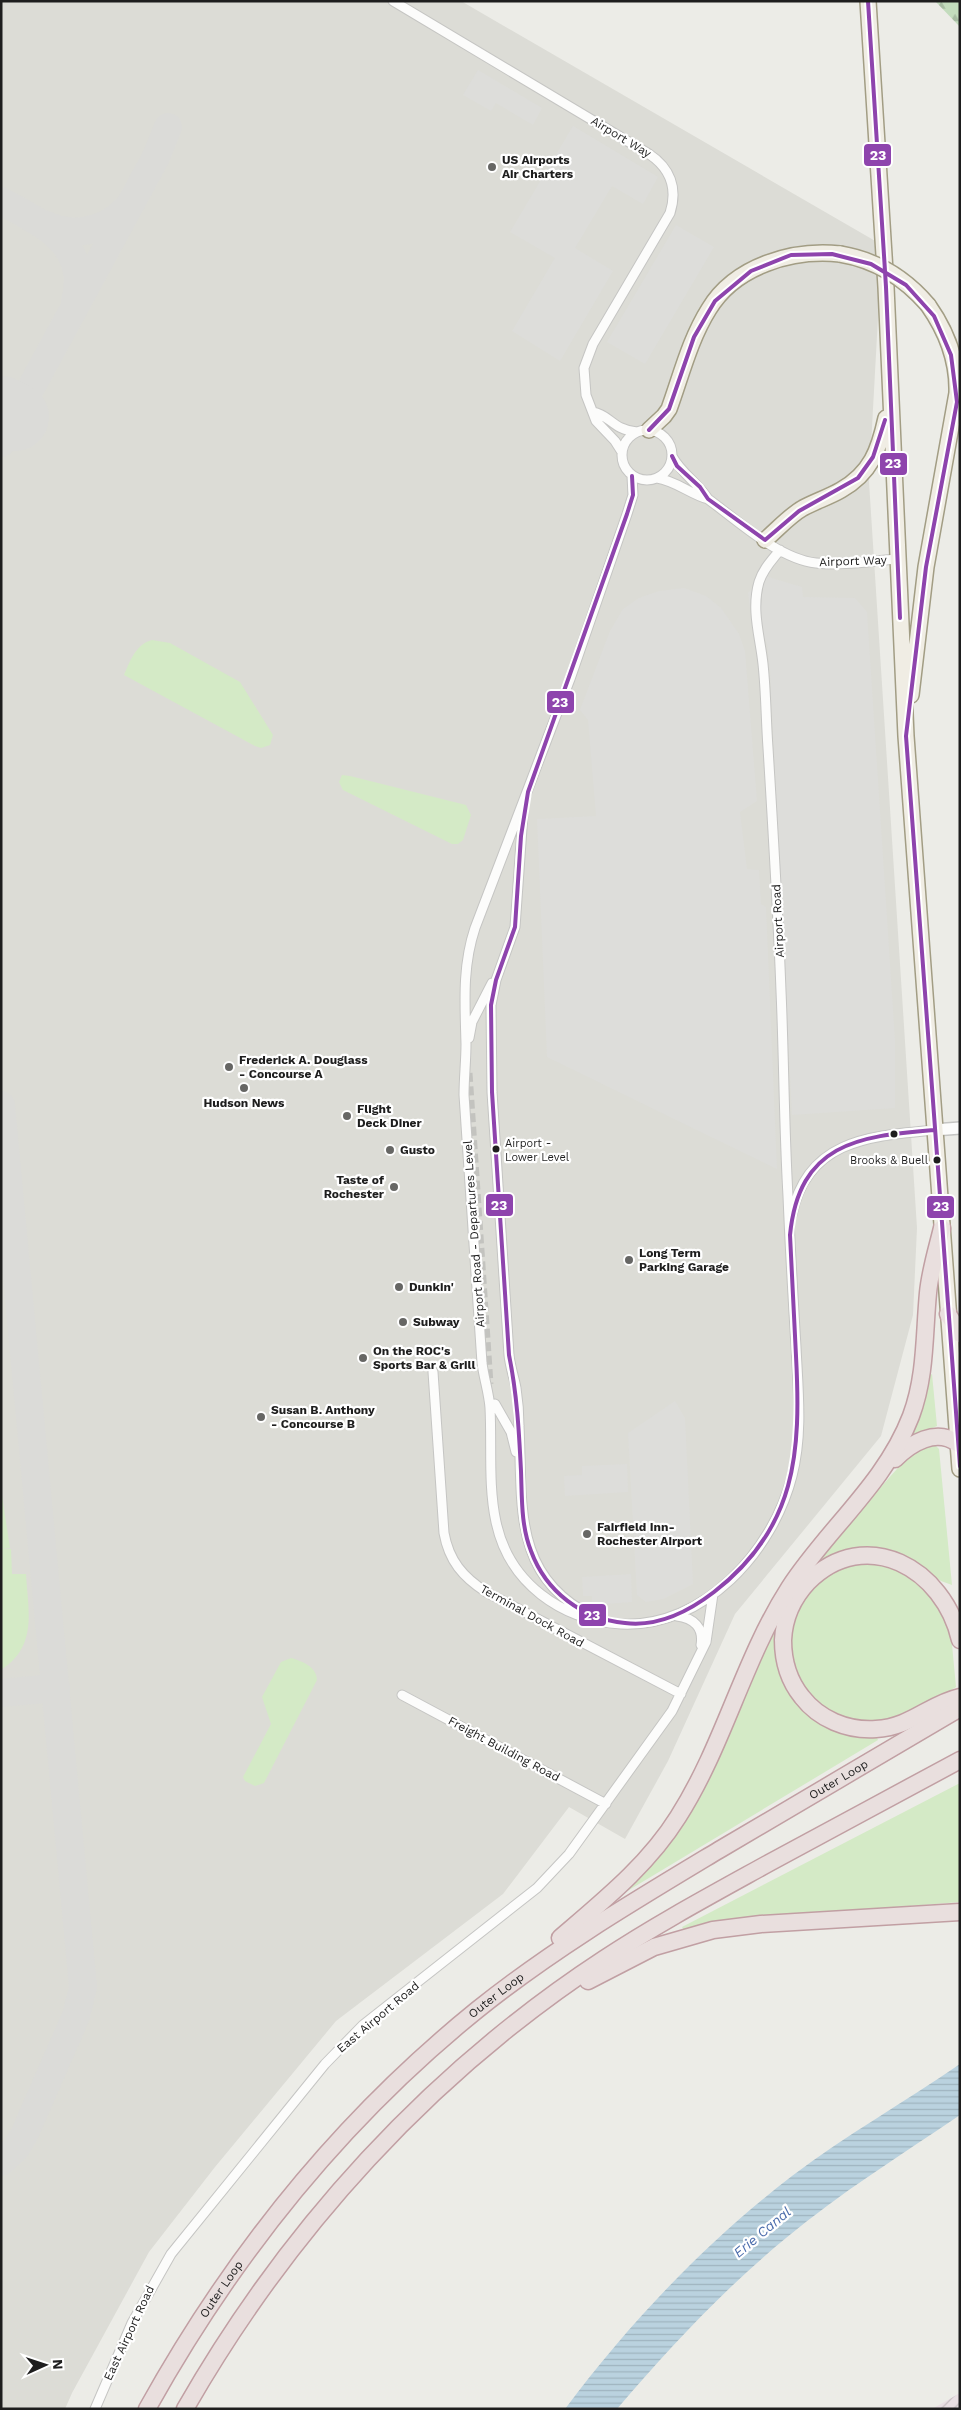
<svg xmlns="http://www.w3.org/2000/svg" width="961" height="2410" viewBox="0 0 961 2410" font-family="'Work Sans',sans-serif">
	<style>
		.industrial { fill: url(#industrial-furrows) }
		.airport { fill: #dcdcd6 }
		.grass { fill: #d4eac6 }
		.forest { fill: url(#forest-firs) }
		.parking { fill: #ddddda }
		.water { fill: url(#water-rules) }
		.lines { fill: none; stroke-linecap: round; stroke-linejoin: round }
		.taxiway { stroke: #dbdbd8; stroke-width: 28 }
		.runway { stroke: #dbdbd8; stroke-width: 68 }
		.minor-tunnel { stroke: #c3c3bf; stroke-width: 9; stroke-dasharray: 9 4.5; stroke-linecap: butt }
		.minor-casing { stroke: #c5c5c3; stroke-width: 11 }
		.tertiary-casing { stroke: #c5c5c3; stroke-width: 14 }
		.primary-casing { stroke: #a29d84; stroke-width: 18 }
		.motorway-casing { stroke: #c19fa3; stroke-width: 19 }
		.minor { stroke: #fcfcfb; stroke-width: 9 }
		.tertiary { stroke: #fcfcfb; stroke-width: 11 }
		.primary { stroke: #f0ede4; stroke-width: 15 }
		.motorway { stroke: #e9dfde; stroke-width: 16 }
		.primary-bridge-casing { stroke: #a29d84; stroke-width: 18; stroke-linecap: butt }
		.primary-bridge { stroke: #f0ede4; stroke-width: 15 }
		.bus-1-casing { stroke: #fff; stroke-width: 8 }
		.bus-1 { stroke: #8e44ad; stroke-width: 4 }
		.poi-dot { fill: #666664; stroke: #fff; stroke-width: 2 }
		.bus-dot { fill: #1e1e1e; stroke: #fff; stroke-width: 2 }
		.labels { text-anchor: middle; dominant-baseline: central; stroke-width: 4.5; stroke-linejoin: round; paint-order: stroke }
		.bus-label { font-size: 11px; fill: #1e1e1e; stroke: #fff; text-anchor: start }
		.street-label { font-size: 12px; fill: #1e1e1e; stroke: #fff }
		.poi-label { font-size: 12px; font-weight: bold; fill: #1e1e1e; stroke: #fff; text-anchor: start }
		.water-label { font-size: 14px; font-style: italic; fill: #4c6dac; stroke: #fff }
		.line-badge { stroke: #fff; stroke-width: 2 }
		.badge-label { font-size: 14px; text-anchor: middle; font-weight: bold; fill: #fff }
	</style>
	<defs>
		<pattern id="industrial-furrows" width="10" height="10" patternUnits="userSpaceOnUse" patternTransform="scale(1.25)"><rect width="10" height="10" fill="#eae0e4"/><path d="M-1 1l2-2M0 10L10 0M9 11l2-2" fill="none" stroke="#c8c0c3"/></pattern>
		<pattern id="forest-firs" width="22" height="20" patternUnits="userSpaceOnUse" patternTransform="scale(1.25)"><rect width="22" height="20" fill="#c3dcbd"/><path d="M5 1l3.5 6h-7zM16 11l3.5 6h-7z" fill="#a7bca2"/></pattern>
		<pattern id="water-rules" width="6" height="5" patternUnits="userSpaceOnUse" patternTransform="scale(1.25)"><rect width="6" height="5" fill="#bad2df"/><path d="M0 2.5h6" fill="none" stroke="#9fb4bf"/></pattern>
	</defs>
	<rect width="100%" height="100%" fill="#ecece7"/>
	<!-- industrial -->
	<path class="industrial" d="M960 2393V2409H932Z"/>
	<!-- airport -->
	<path class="airport" d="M1 1H461L877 242 880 281 869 482 917 1228 913 1315 881 1436 735 1614 668 1761 625 1839 569 1807 503 1894 336 2021 215 2167 149 2252 72 2393 65 2409H1Z"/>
	<!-- grass -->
	<path class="grass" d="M152 640 170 643 240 682 273 735 270 745 261 748 255 746 124 675C130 661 136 644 152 640Z
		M342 775 350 776 466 805 471 815 463 840 458 844H452L343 790 339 782Z
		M932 1374 937 1426 906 1439 927 1377Z
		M935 1445 939 1449 952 1585 941 1581 907 1560 817 1567 814 1562 913 1451Z
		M1 1489 10 1548 2 1549H11L12 1574H26C28 1611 38 1646 1 1670Z
		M854 1564H886L903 1570 939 1603 951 1634 956 1687C929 1704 902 1720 869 1723 857 1724 848 1719 837 1714 790 1694 776 1630 809 1590 820 1576 838 1570 854 1564Z
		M774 1623 779 1624 795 1698 875 1733 878 1740 624 1893 664 1849 691 1811Z
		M291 1658C302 1661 317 1667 317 1680L264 1783 255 1786 245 1781 243 1777 271 1724 262 1697 281 1662Z
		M960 1783V1902L723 1921 685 1932 682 1927Z"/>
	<!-- forest -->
	<path class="forest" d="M935 1H960V27Z"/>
	<!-- parking -->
	<path class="parking" d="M478 70 542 108 533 125 496 103 491 111 463 95Z
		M573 126 658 177 643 204 612 186 575 248 613 271 560 361 512 331 555 258 510 232Z
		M676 225 714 247 645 364 607 342Z
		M765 576 802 587 803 597 855 598 867 612 895 1040V1108L792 1115 770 671 767 644 757 618 750 608 748 593Z
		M684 588 706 596 721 608 739 634 745 651 757 801 740 812 747 869 759 870 761 904 766 907 777 1169 547 1057 537 819 596 816 588 720 580 710 610 631 623 609 639 598 659 591Z
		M675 1401 685 1418 693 1584 663 1599 646 1602 637 1595 628 1433Z
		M627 1464 628 1492 565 1496 564 1476 582 1475V1466Z
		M631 1574 632 1602 592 1605V1596H583L582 1577Z"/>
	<!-- water -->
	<path class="water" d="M960 2064V2115C901 2155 840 2193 786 2238 724 2289 669 2348 617 2409H565C630 2322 706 2242 792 2176 846 2135 905 2102 960 2064Z"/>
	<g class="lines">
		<!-- taxiway -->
		<path class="taxiway" d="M1 201C43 224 90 244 75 302
			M44 224C71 238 105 232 126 209
			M1 443 156 157 168 127
			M1 1105 83 1987 76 2016 24 2135 16 2148 1 2162
			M1 1693 56 1688"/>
		<!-- runway -->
		<path class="runway" d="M1 410 15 417"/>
		<!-- minor-tunnel -->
		<path class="minor-tunnel" d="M468 1073 489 1384"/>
		<!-- minor casing -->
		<g class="minor-casing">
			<path id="minor" d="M393 1 649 154C670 168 678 188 670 213L593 344 584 368 586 395 596 421 615 441 622 452
				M593 412C610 415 613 430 637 432
				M622 455a25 25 0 1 1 50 0a25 25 0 1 1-50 0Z
				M672 456C681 473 698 483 708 499
				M632 476 633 495 627 514 570 679 475 928C462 967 465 1004 466 1044 466 1061 464 1078 464 1095L482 1363C484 1379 489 1393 490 1408 492 1446 488 1485 496 1522 509 1583 561 1620 621 1624 704 1628 773 1551 792 1476 803 1434 798 1390 796 1347 793 1297 790 1246 788 1196 784 1127 784 1059 781 991 778 910 773 829 768 748 766 720 766 692 763 664 760 636 751 610 759 582 763 569 772 560 780 550
				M657 478C676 481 690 494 708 499 738 521 779 559 816 563 842 566 871 561 897 559
				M523 814 515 927 496 980 491 1005 492 1092 509 1355C510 1366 514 1377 516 1388 518 1401 519 1414 519 1426 523 1503 511 1576 592 1616
				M469 1038 472 1022 492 983
				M792 1215C807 1139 872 1136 934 1130
				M433 1372 444 1533C449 1561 463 1577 486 1592L681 1694
				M495 1404 511 1432 516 1452
				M677 1616C694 1618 704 1628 701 1645
				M402 1695 606 1804
				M95 2409 132 2323 171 2254 325 2064 363 2025 537 1888 569 1854 672 1711 706 1642 713 1594"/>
		</g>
		<!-- tertiary casing -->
		<g class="tertiary-casing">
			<path id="tertiary" d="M934 1130 960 1128"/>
		</g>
		<!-- primary casing -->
		<g class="primary-casing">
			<path id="primary" d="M868 1 886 287 906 736 960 1469
				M649 430 664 416 669 409C681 376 690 339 709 309 735 266 792 249 840 254
				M765 540C778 529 789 516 803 508 816 501 829 497 841 490 871 473 879 450 886 418
				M911 695 926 567 957 393C958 361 947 332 928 305"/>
		</g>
		<!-- motorway casing -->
		<g class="motorway-casing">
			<g id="motorway">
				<path d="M948 1314 960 1334"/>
				<path d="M895 1459C911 1443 936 1428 957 1443"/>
				<path d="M960 1640C944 1569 866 1524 808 1582 793 1598 784 1619 783 1640 783 1661 789 1681 802 1697 819 1719 847 1731 876 1729 911 1727 929 1704 960 1697"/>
				<path d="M560 1938C603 1901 648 1865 678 1817 724 1745 743 1660 789 1588 827 1529 885 1484 911 1416 926 1376 924 1335 928 1293 930 1271 937 1249 942 1228"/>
				<path d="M588 1981 654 1947 713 1930 761 1924 960 1912"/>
				<path id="s1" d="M147 2409C232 2256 341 2120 477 2010 553 1949 636 1900 719 1850 799 1803 880 1755 960 1708"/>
				<path d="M185 2409C288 2229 430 2073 604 1959 657 1924 713 1894 769 1863 833 1829 896 1794 960 1760"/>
			</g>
		</g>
		<!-- minor -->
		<use href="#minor" class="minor"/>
		<!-- tertiary -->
		<use href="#tertiary" class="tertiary"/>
		<!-- primary -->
		<use href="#primary" class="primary"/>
		<!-- motorway -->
		<use href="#motorway" class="motorway"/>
		<!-- primary-bridge casing -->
		<g class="primary-bridge-casing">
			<path id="primary-bridge" d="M840 254C876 260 905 278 928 305"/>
		</g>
		<!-- primary-bridge -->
		<use href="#primary-bridge" class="primary-bridge"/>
		<!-- bus-1 casing -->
		<g class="bus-1-casing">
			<path id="bus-1" d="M868 1 886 287 900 618
				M649 430 669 409 694 337 715 301 751 271 791 255 832 254 871 264 906 285 934 316 951 355 957 402 926 567 906 736 960 1466
				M672 456 677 466 700 487 708 499 765 540 799 511 858 478 873 457 885 420
				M632 476 633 495 627 514 528 792 521 836 515 927 496 980 491 1005 492 1092 509 1355C517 1394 519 1431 521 1471 522 1498 521 1526 531 1551 546 1592 582 1619 625 1623 657 1627 688 1612 714 1592 797 1528 801 1452 796 1356 794 1316 792 1275 790 1235 799 1144 857 1136 934 1130"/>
		</g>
		<!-- bus-1 -->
		<use href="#bus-1" class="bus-1"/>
	</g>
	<!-- markers -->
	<g class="poi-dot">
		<circle cx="492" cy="167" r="5"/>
		<circle cx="229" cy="1067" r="5"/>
		<circle cx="244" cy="1088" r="5"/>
		<circle cx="347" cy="1116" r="5"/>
		<circle cx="390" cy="1150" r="5"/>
		<circle cx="394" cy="1187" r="5"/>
		<circle cx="629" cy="1260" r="5"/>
		<circle cx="399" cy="1287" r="5"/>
		<circle cx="403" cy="1322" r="5"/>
		<circle cx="363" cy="1358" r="5"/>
		<circle cx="261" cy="1417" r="5"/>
		<circle cx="587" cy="1534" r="5"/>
	</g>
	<g class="bus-dot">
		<circle cx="894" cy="1134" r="4.5"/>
		<circle cx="496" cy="1149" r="4.5"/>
		<circle cx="937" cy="1160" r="4.5"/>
	</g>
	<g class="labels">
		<!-- bus labels -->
		<g class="bus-label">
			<text x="505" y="1143">Airport -<tspan x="505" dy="14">Lower Level</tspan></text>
			<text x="928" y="1160" text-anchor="end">Brooks &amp; Buell</text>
		</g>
		<!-- street labels -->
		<g class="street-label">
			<text transform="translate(621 137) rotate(31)">Airport Way</text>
			<text transform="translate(853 561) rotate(-2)">Airport Way</text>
			<text transform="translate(778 921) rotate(-93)">Airport Road</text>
			<text transform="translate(474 1234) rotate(-94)">Airport Road - Departures Level</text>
			<text transform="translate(532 1616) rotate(29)">Terminal Dock Road</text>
			<text transform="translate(504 1749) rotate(28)">Freight Building Road</text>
			<text stroke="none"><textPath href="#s1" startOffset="950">Outer Loop</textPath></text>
			<text stroke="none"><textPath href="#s1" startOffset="545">Outer Loop</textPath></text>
			<text transform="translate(378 2017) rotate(-40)">East Airport Road</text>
			<text stroke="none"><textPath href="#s1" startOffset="141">Outer Loop</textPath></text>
			<text transform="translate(129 2333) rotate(-65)">East Airport Road</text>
		</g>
		<!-- poi labels -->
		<g class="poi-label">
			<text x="502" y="160">US Airports<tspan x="502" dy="14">Air Charters</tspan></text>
			<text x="239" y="1060">Frederick A. Douglass<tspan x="239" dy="14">- Concourse A</tspan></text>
			<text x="244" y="1103" text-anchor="middle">Hudson News</text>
			<text x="357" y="1109">Flight<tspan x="357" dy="14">Deck Diner</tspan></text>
			<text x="400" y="1150">Gusto</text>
			<text x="384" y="1180" text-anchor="end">Taste of<tspan x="384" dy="14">Rochester</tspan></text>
			<text x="639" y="1253">Long Term<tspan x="639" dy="14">Parking Garage</tspan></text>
			<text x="409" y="1287">Dunkin'</text>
			<text x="413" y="1322">Subway</text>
			<text x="373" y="1351">On the ROC's<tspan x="373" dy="14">Sports Bar &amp; Grill</tspan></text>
			<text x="271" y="1410">Susan B. Anthony<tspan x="271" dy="14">- Concourse B</tspan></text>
			<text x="597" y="1527">Fairfield Inn-<tspan x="597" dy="14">Rochester Airport</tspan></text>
		</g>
		<!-- water labels -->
		<g class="water-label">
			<text transform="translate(762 2232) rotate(-40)">Erie Canal</text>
		</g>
	</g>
	<g class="line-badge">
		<rect x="863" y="143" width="29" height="24" rx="5" fill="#8e44ad"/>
		<rect x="879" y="452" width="29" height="24" rx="5" fill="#8e44ad"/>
		<rect x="546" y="690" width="29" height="24" rx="5" fill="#8e44ad"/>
		<rect x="485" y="1193" width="29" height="24" rx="5" fill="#8e44ad"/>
		<rect x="926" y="1195" width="29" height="24" rx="5" fill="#8e44ad"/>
		<rect x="578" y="1603" width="29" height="24" rx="5" fill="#8e44ad"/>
	</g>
	<g class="badge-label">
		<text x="878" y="160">23</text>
		<text x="893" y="468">23</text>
		<text x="560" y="707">23</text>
		<text x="499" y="1210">23</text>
		<text x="941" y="1211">23</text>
		<text x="592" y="1620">23</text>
	</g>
	<!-- border -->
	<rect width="961" height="2410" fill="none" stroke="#1e1e1e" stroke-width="5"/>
	<!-- north arrow -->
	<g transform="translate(45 2365) rotate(87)" stroke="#ffffff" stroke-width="4" paint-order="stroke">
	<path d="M0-4L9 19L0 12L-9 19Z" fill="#1e1e1e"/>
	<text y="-8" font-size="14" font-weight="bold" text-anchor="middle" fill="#1e1e1e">N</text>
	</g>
</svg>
